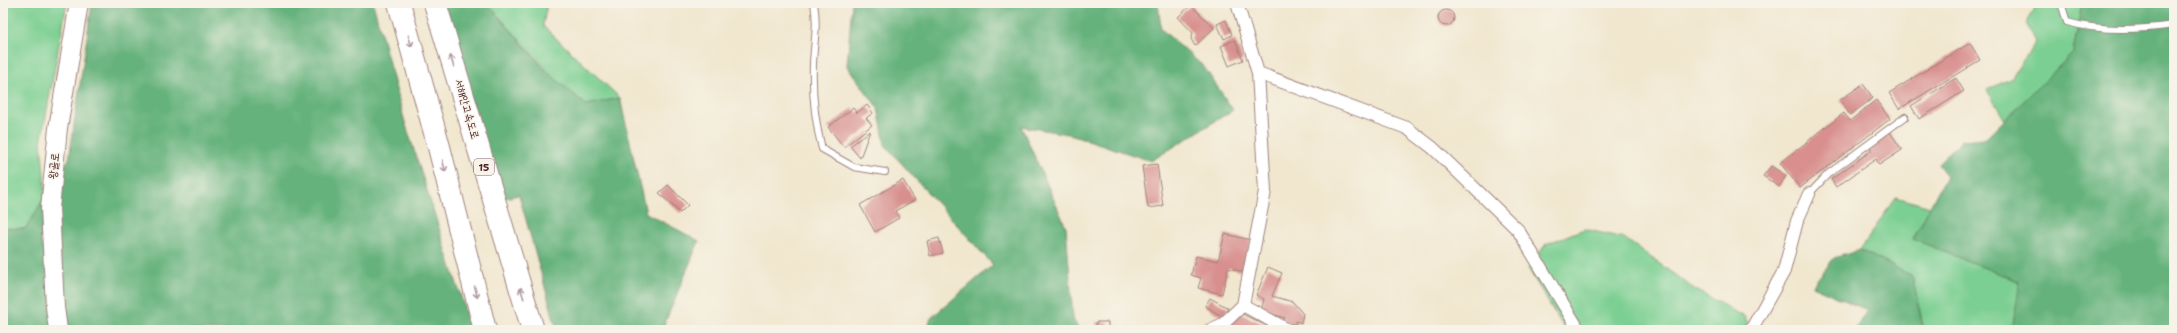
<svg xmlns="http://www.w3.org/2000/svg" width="2177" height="333" viewBox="0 0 2177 333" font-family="'Shantell Sans','Poor Story',sans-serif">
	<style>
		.green { fill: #7ccf92; stroke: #63775e }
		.forest { fill: #65b27c; stroke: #586854 }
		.building { fill: #d88f8d }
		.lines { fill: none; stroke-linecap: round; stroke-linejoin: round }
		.service-casing { stroke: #9e837d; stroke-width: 8 }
		.minor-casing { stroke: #9e837d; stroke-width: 14 }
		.secondary-casing { stroke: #9e837d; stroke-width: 20 }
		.motorway-casing { stroke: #9e837d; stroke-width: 24 }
		.service { stroke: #fff; stroke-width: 6 }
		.minor { stroke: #fff; stroke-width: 12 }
		.secondary { stroke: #fff; stroke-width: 18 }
		.motorway { stroke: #fff; stroke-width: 22 }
		.oneway { stroke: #ae9aa0 }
		.labels { text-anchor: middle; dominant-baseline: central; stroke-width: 3; stroke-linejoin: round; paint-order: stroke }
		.shield { fill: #f7f3e8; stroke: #7e5f64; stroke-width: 1 }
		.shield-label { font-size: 10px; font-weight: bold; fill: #4a1f2b }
		.street-label { font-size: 11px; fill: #4a1f2b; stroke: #f7f3e8 }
	</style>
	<rect width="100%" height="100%" fill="#f7f3e8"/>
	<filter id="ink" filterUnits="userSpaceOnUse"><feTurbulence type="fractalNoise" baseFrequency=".025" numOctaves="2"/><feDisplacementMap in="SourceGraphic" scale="8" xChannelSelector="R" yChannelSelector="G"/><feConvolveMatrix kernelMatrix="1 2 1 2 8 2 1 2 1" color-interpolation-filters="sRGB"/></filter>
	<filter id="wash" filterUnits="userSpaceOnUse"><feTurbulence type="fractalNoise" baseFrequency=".012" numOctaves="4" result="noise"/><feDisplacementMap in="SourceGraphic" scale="16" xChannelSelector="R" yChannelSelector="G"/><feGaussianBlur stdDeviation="0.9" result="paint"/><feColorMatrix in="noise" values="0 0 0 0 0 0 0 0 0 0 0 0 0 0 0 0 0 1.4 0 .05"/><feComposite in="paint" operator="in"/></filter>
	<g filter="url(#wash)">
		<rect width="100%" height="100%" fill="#f1e7cf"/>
		<!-- green -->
		<path class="green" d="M3 3H67L41 142 46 196 25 229 3 228Z
			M487 3H547L543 26 620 98 586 105 551 75Z
			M2038 3H2082L2073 53 2005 120 1987 90 2010 79 2036 42 2026 23Z
			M1896 197 1930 207 1913 239 2021 282 2012 330H1924L1912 276 1860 250Z
			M1584 229 1624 238 1697 291 1745 317 1751 330H1565L1528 268 1546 244Z"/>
		<!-- forest -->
		<path class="forest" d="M92 3H373L404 119 464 306 468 330H3V228L25 229 69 159Z
			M441 3H487L544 69 586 105 620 98 646 213 699 241 662 330H557L519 195 499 199Z
			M852 3H1158L1161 29 1204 67 1233 110 1151 161 1073 135 1021 126 1066 227 1073 319 1079 330H927L931 318 993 265 885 145 878 108 847 66Z
			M2082 3H2174V330H2012L2020 282 1913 239 1946 176 1938 163 1962 140 1986 138 2073 53Z
			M1860 250 1912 276 1924 330H1855L1867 310 1812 286 1834 258Z"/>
		<g id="blocks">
			<!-- building -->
			<path class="building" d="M1191 5 1214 28 1195 46 1191 39 1193 33 1178 17Z
				M1438 18a8 8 0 1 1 16 0a8 8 0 1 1-16 0Z
				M1226 20 1232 35 1224 39 1217 24Z
				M1235 40 1243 60 1229 66 1221 46Z
				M1970 43 1980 60 1899 109 1889 93Z
				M1956 78 1964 91 1919 119 1911 106Z
				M1863 84 1873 98 1850 115 1840 100Z
				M1876 100 1890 119 1800 188 1780 163 1844 113 1850 121Z
				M867 105 873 113 866 118 872 125 844 147 828 127 853 108 857 113Z
				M870 131 860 158 850 146Z
				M1890 132 1902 150 1879 165 1876 159 1836 187 1831 179 1871 151V144Z
				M1157 164 1163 206 1148 208 1142 166Z
				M1771 166 1786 176 1779 187 1763 176Z
				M903 180 915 200 895 211 899 218 875 232 860 205Z
				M668 185 688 205 680 213 659 193Z
				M1225 234 1251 240 1244 272 1228 268 1222 294 1198 288 1201 278 1191 275 1196 256 1218 261Z
				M939 238 943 253 930 256 927 241Z
				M1268 267 1282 273 1272 296 1293 302 1303 314 1301 323 1296 321 1295 326 1283 323 1285 318 1261 311 1264 299 1256 295Z
				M1210 298 1228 308 1223 317 1205 306Z
				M1238 312 1267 326 1266 330H1229Z
				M1096 322H1108V330H1096Z"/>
		</g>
	</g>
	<g filter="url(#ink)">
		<use href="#blocks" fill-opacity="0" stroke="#9e837d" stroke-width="1"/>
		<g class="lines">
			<!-- service casing -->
			<g class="service-casing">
				<path id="service" d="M814 3C818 27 814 40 813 64 812 92 815 122 822 149L854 167 885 172
					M2061 3 2067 22C2101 32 2139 30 2174 25
					M1809 194 1828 174 1905 117"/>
			</g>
			<!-- minor casing -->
			<g class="minor-casing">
				<path id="minor" d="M1237 3 1258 73 1265 191 1243 305 1288 330H1294
					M1258 73 1407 128 1433 148 1518 230 1579 330
					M1210 330 1223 324 1243 305
					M1751 330 1784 271 1797 221 1809 194"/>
			</g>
			<!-- secondary casing -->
			<g class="secondary-casing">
				<path id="secondary" d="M58 330 55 307 50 208 58 128 79 3"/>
			</g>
			<!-- motorway casing -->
			<g class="motorway-casing">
				<path id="motorway" d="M399 3 439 147 485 330
					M435 3 533 330"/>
			</g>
			<!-- service -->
			<use href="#service" class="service"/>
			<!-- minor -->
			<use href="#minor" class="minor"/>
			<!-- secondary -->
			<use href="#secondary" class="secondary"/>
			<!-- motorway -->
			<use href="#motorway" class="motorway"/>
		</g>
		<!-- one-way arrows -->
		<defs><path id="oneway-shaft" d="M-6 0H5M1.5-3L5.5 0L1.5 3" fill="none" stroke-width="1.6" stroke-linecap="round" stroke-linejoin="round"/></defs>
		<g class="oneway">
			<use href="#oneway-shaft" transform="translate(410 41) rotate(74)"/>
			<use href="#oneway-shaft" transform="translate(452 61) rotate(-106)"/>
			<use href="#oneway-shaft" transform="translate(444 166) rotate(76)"/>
			<use href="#oneway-shaft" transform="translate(476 292) rotate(76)"/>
			<use href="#oneway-shaft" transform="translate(522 293) rotate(-107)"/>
		</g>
	</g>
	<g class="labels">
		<!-- shield labels -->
		<rect class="shield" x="474" y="159" width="20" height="16" rx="3"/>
		<g class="shield-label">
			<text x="484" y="167">15</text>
		</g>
		<!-- street labels -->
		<g class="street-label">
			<text transform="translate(467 109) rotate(74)">서해안고속도로</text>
			<text transform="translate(54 166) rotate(-84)">왕골로</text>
		</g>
	</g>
	<!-- margin -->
	<rect width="2177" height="333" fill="none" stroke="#f7f3e8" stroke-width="16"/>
</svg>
